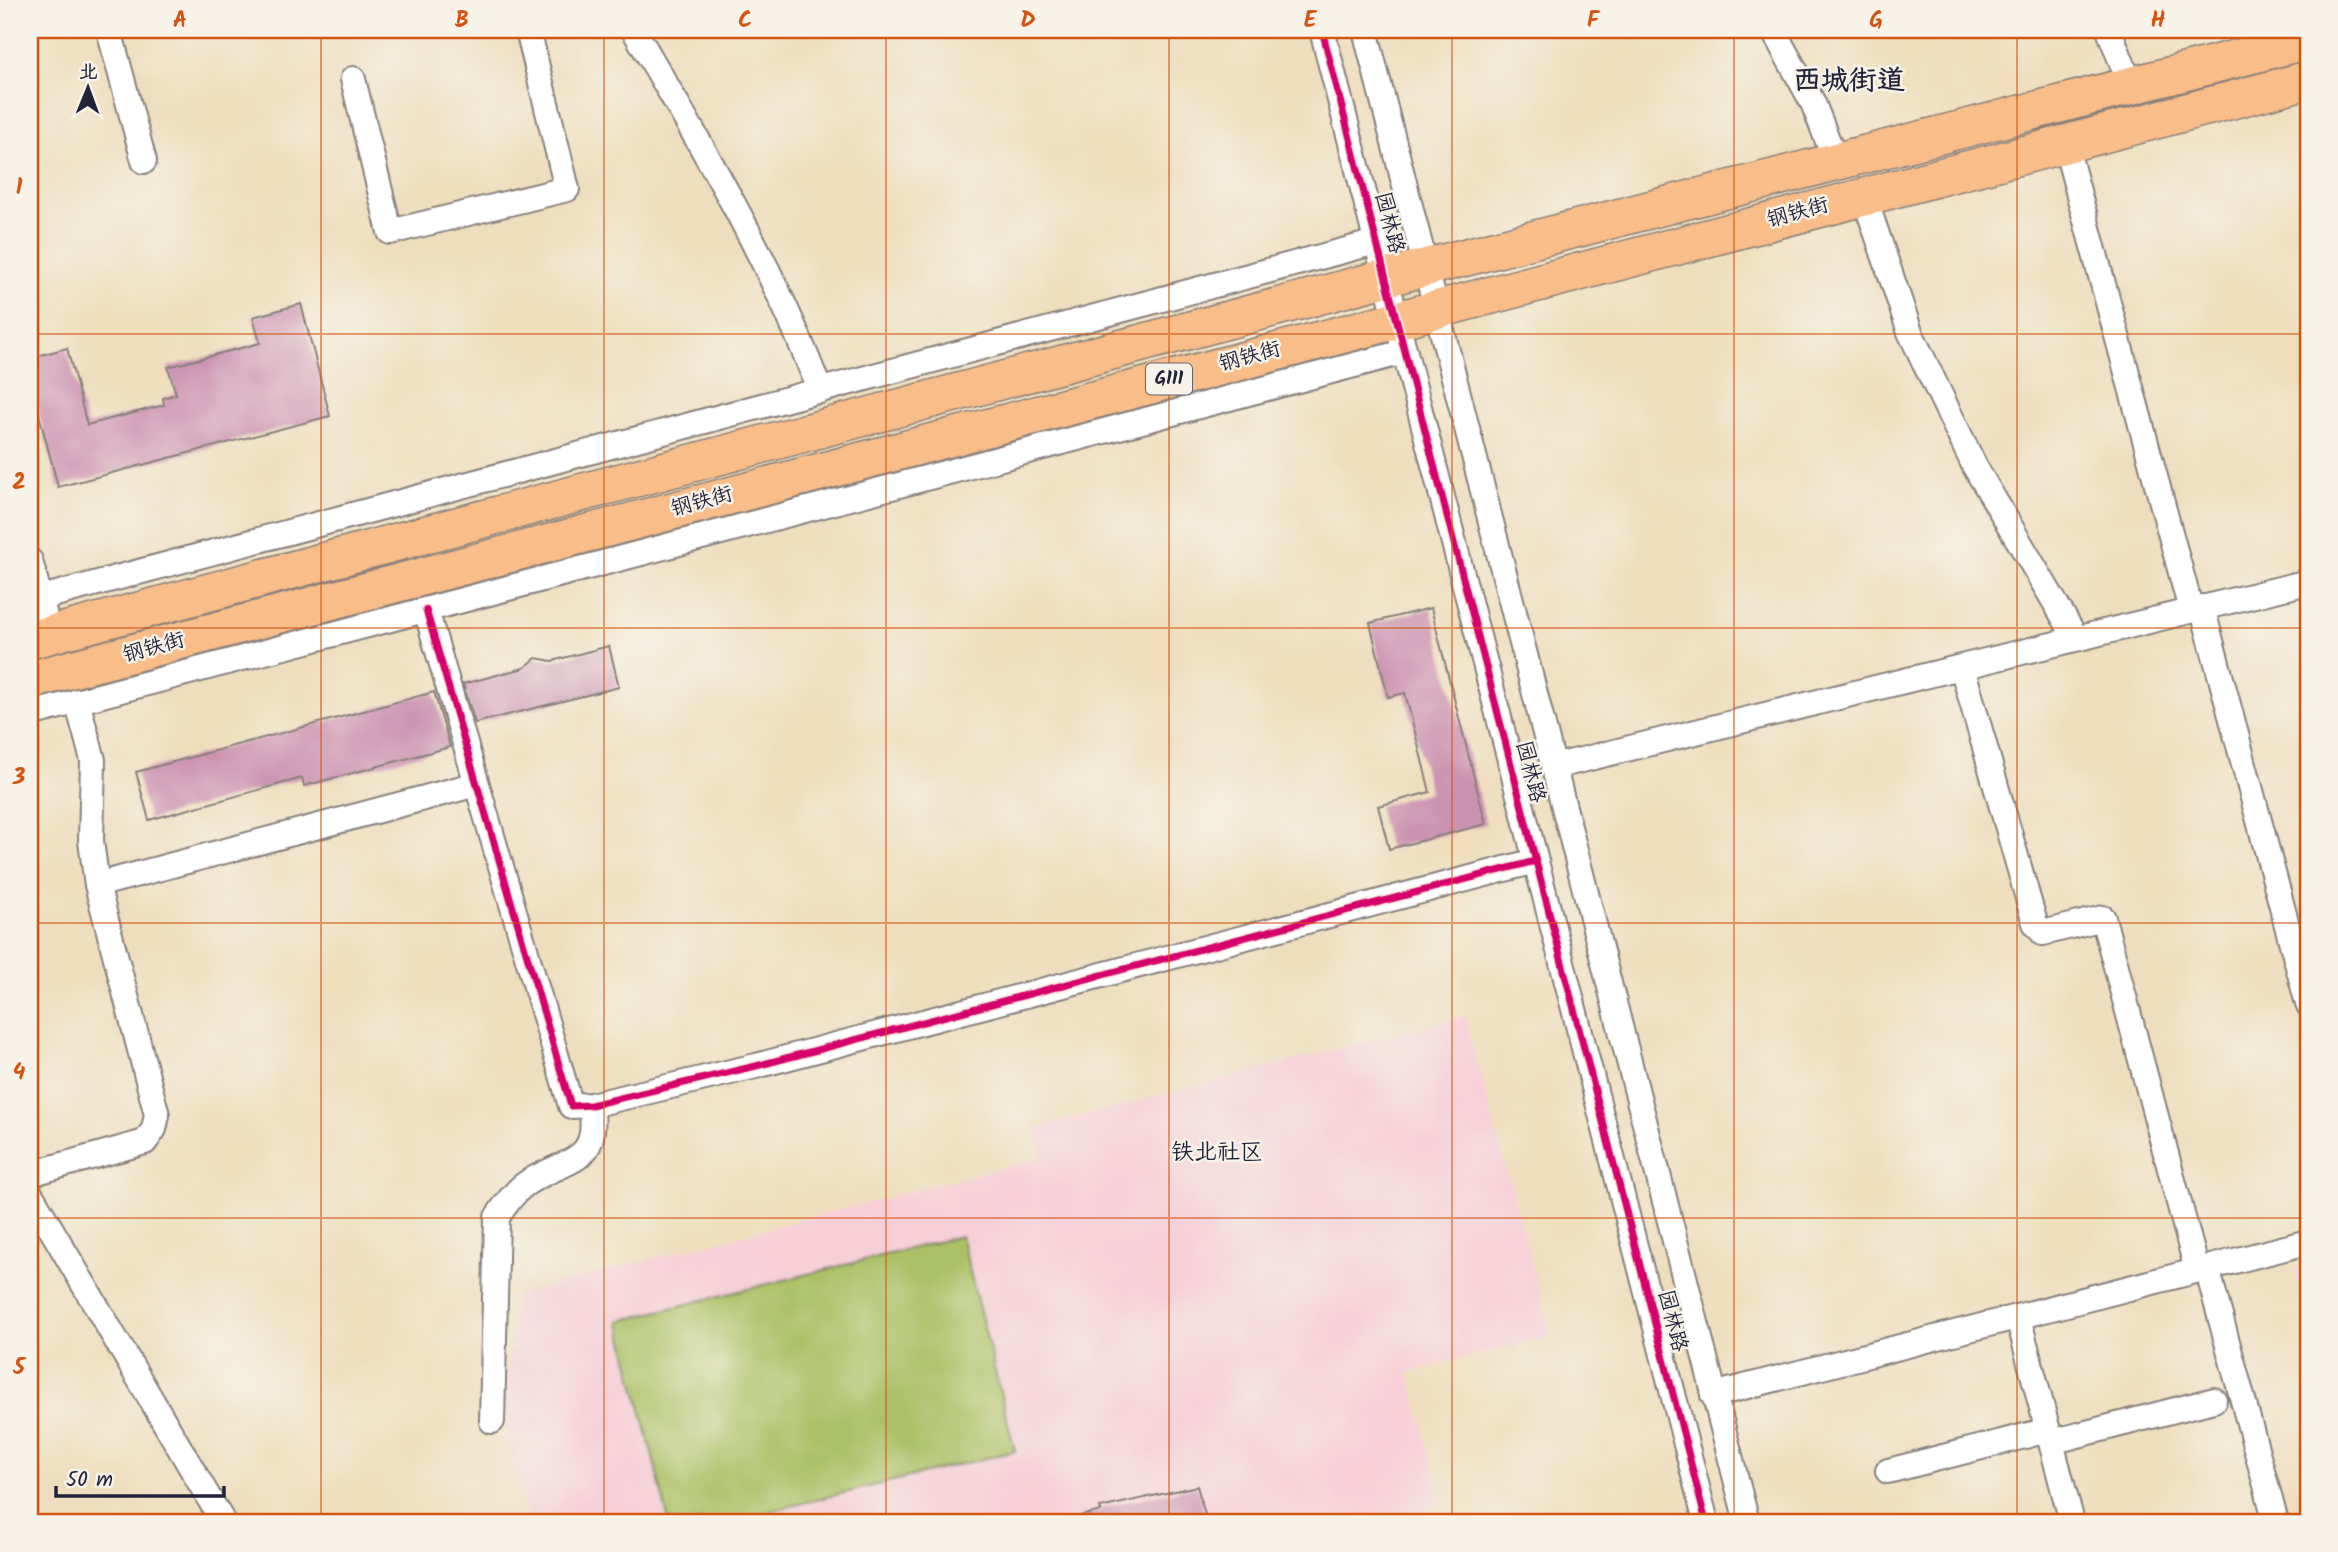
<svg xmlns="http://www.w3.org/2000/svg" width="2338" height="1552" viewBox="0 0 2338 1552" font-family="Kalam,'LXGW WenKai TC',sans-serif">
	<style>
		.built { fill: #f6cfd7 }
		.green { fill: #acc166; stroke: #677250; stroke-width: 2 }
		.building { fill: #ca92b1 }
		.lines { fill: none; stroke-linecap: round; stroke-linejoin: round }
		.minor-casing { stroke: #88807c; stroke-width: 28 }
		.highway-casing { stroke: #88807c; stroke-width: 40 }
		.minor { stroke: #fff; stroke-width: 24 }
		.highway { stroke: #f8bd89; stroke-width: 37 }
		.cycleway-casing { stroke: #f7f3e8; stroke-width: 11 }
		.cycleway { stroke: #d6006c; stroke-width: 7 }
		.grid { fill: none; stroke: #d45411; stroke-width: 2; stroke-opacity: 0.55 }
		.labels { text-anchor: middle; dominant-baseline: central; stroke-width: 5; stroke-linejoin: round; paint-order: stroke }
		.shield { fill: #f7f3e8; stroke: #62616f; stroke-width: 2 }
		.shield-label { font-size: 19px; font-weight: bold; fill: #22223b }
		.street-label { font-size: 21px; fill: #22223b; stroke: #f7f3e8 }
		.neighbourhood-label { font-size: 23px; fill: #22223b; stroke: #f7f3e8 }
		.district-label { font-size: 28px; font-weight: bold; fill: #22223b; stroke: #f7f3e8 }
		.neatline { fill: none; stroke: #d45411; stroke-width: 2.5 }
		.grid-label { font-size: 23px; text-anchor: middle; font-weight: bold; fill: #d45411 }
	</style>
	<rect width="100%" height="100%" fill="#f7f3e8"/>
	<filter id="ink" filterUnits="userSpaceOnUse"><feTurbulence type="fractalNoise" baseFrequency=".0143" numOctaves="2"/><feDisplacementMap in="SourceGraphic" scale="14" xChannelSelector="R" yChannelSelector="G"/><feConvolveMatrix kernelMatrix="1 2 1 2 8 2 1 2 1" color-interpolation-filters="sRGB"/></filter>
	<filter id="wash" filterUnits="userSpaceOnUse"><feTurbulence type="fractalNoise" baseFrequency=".00686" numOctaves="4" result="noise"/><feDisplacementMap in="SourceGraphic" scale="28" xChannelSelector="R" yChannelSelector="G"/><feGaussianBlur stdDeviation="1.57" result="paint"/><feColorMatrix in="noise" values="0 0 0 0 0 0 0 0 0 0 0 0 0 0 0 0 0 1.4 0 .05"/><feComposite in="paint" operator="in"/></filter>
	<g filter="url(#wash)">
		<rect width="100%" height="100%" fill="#efdebd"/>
		<!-- built -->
		<path class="built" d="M1465 1016 1551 1336 1409 1372 1442 1504 1372 1522H528L510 1450 505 1410 515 1295 1042 1157 1035 1128Z
			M2308 1266V1320L2295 1270Z"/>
		<!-- green -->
		<path class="green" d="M961 1236 1015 1451 726 1522H669L619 1321Z"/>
		<g id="blocks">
			<!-- building -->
			<path class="building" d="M301 304 330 416 58 487 30 380V358L67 348 87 425 164 405 163 398 176 394 168 367 260 343 253 317Z
				M1431 608 1486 824 1389 849 1378 806 1430 792 1405 693 1388 697 1370 623Z
				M609 646 619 687 475 723 463 684 524 668 536 658 552 661Z
				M434 692 450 747 304 786 302 778 149 820 136 772Z
				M1197 1486 1207 1522H1082L1081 1516 1101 1511 1100 1508Z"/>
		</g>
	</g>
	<g filter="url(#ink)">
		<use href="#blocks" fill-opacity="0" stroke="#88807c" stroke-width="2"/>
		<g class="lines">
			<!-- minor casing -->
			<g class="minor-casing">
				<path id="minor" d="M109 30 144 161
					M634 30C703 148 772 263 820 391
					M1322 30 1706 1522
					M1365 30 1747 1522
					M1773 30 1813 103 1836 162
					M2109 30 2131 86
					M353 79 390 232 567 189 528 30
					M2065 143 2191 610
					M1864 196 1910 332 1975 467 2076 638
					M30 561 50 635
					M30 601 1376 242
					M2202 607 2308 1004
					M426 610 571 1106 591 1105 756 1066 1535 861
					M1962 667 2035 923 2043 933 2103 918 2197 1270
					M30 714 1404 352
					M1553 767 2308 582
					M97 885 477 784
					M30 1174 145 1142 154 1129 157 1115 97 885 91 841 93 760 77 701
					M30 1193 223 1522
					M2207 1268 2276 1522
					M2018 1317 2072 1522
					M1713 1395 2308 1242
					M492 1421 497 1217C506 1204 516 1189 530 1181 571 1157 600 1163 591 1105
					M2051 1442 2214 1400
					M1888 1471 2048 1430"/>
			</g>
			<!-- highway casing -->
			<g class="highway-casing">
				<path id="highway" d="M30 640 1385 278 2308 40
					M30 680 2308 80"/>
			</g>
			<!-- minor -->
			<use href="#minor" class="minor"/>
			<!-- highway -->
			<use href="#highway" class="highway"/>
			<!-- cycleway casing -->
			<g class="cycleway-casing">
				<path id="cycleway" d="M1322 30 1706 1522
					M426 610 571 1106 591 1105 756 1066 1535 861"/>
			</g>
			<!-- cycleway -->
			<use href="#cycleway" class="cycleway"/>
		</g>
	</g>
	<!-- grid -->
	<path class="grid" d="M321 30V1522M604 30V1522M886 30V1522M1169 30V1522M1452 30V1522M1734 30V1522M2017 30V1522M30 334H2308M30 628H2308M30 923H2308M30 1218H2308"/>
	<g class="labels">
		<!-- shield labels -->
		<rect class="shield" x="1146" y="363.5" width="46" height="31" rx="5"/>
		<g class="shield-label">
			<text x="1169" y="379">G111</text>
		</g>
		<!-- street labels -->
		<g class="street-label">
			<text transform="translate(1798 213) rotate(-15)">钢铁街</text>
			<text transform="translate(1389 223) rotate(76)">园林路</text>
			<text transform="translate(1250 357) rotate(-15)">钢铁街</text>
			<text transform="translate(702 502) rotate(-15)">钢铁街</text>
			<text transform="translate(154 648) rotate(-15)">钢铁街</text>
			<text transform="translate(1530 772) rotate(76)">园林路</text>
			<text transform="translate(1672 1321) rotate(76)">园林路</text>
		</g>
		<!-- neighbourhood labels -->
		<g class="neighbourhood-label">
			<text x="1217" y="1153">铁北社区</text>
		</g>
		<!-- district labels -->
		<g class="district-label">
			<text x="1849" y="81">西城街道</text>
		</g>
	</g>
	<!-- margin -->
	<rect width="2338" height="1552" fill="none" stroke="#f7f3e8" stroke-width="77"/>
	<!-- north arrow -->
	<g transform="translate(88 88) rotate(1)" stroke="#f7f3e8" stroke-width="5" paint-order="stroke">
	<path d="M0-5L12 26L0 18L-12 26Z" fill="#22223b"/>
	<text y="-10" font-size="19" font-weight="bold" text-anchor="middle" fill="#22223b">北</text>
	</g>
	<!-- scale -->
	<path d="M56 1486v10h168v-10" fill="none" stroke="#22223b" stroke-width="3.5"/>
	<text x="66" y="1486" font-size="21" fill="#22223b" stroke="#f7f3e8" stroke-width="5" paint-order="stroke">50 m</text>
	<rect x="38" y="38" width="2262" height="1476" class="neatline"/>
	<g class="grid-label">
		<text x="180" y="27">A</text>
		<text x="462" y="27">B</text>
		<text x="745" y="27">C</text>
		<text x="1028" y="27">D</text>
		<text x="1310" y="27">E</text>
		<text x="1593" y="27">F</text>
		<text x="1876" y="27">G</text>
		<text x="2158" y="27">H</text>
		<text x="19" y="194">1</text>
		<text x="19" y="489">2</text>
		<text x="19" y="784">3</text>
		<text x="19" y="1079">4</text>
		<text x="19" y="1374">5</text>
	</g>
</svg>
